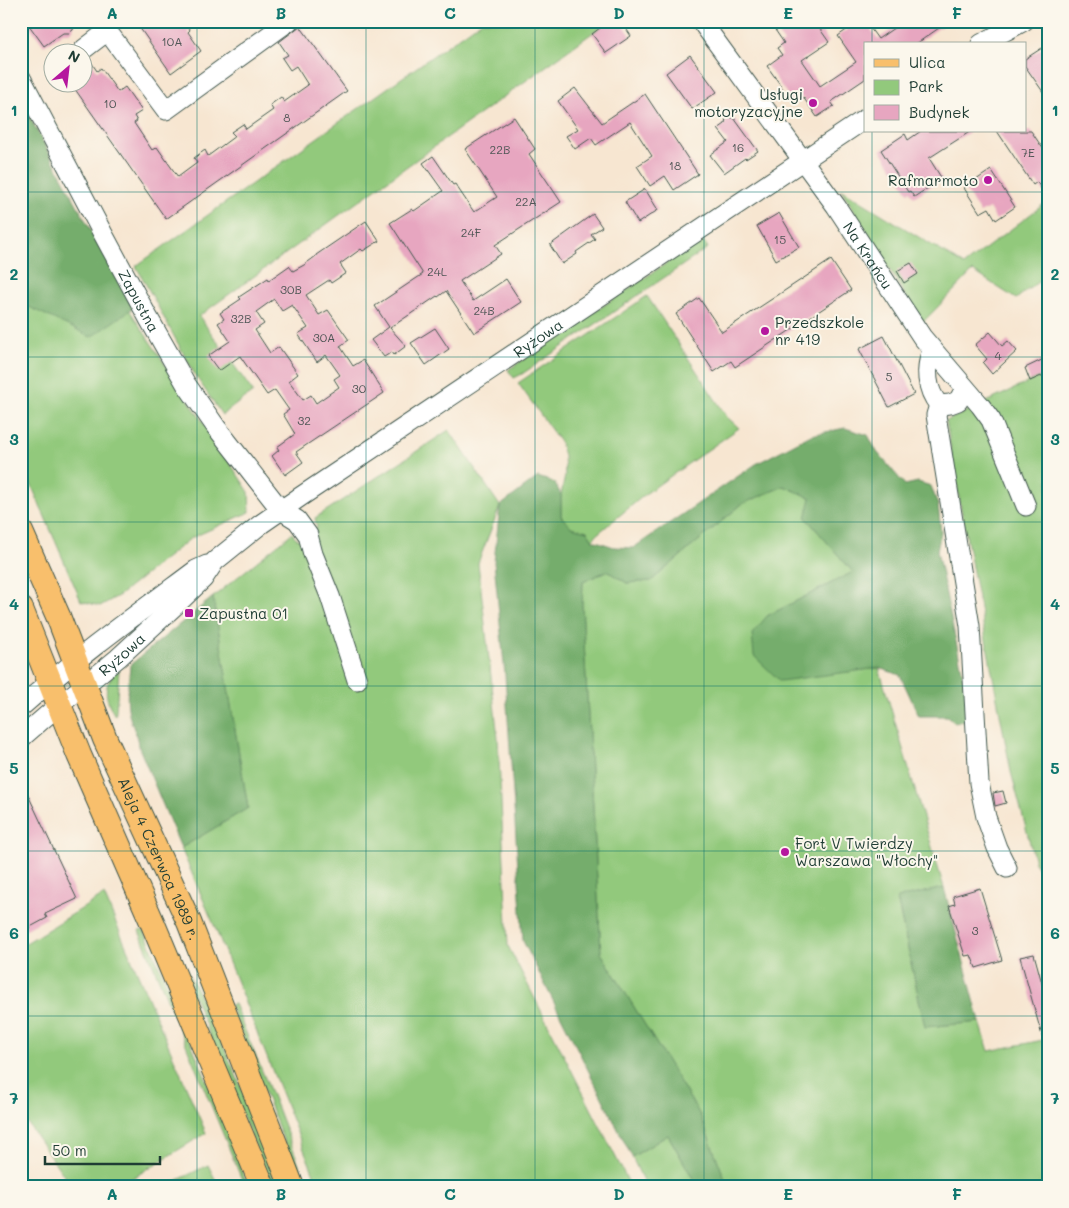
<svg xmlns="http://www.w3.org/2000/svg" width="1069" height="1208" viewBox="0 0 1069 1208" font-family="Mali,sans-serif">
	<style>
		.green { fill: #92c97c; stroke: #588358 }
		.forest { fill: #75ad6c; stroke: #4a7550 }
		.building { fill: #e7a6c0; fill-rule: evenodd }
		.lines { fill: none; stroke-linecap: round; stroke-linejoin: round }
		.minor-casing { stroke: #3f564c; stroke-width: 21 }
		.major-casing { stroke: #3f564c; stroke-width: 26 }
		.minor { stroke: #fff; stroke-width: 19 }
		.major { stroke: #f8bf6c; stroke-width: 24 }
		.grid { fill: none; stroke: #0f766e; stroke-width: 1; stroke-opacity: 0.55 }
		.poi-dot { fill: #b5179e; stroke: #fbf7ec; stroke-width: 2 }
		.labels { text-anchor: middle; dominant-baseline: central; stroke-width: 4; stroke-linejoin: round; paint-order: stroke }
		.number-label { font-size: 12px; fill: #515757 }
		.poi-label { font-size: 15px; fill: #1f3d34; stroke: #fbf7ec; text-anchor: start }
		.street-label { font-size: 15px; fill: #1f3d34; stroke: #fbf7ec }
		.neatline { fill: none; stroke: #0f766e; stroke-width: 2 }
		.grid-label { font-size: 16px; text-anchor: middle; font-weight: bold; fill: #0f766e }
	</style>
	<rect width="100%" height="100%" fill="#fbf7ec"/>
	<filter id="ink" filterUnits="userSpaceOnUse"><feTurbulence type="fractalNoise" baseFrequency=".02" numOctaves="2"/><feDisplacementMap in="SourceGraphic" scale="10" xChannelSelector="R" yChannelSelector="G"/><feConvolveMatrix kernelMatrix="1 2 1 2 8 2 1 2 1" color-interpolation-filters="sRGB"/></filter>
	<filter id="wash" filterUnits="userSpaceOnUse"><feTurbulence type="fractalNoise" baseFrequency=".0096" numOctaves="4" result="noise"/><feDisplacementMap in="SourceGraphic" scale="20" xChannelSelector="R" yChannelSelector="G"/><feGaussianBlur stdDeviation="1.12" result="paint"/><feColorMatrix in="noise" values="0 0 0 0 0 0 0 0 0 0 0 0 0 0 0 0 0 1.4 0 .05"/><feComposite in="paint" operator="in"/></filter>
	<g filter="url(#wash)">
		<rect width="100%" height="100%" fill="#f7e6d1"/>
		<!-- green -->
		<path class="green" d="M482 21H609L199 316 253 392 222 415 195 375 136 266Z
			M21 107 109 279 249 492 250 512 191 538 120 595 100 606 81 601 21 461Z
			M841 189 964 265 1048 201V274L1016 299 973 271 922 323Z
			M698 242 705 243 708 248 522 374 514 378 508 370Z
			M647 296 727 417 739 428 648 492 596 535 593 540 587 531 571 527 561 516V495L565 476 564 456 560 442 518 383Z
			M1048 373V893L1035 862 1011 772 960 503 946 421Z
			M449 430 500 506 478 563 498 738 508 946 631 1187H319L214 925 181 848 248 808 213 597 292 533 298 540 308 535 317 528 315 518Z
			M784 486 812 498 806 518 853 572 767 616 780 680 879 668 944 888 897 899 925 1027 980 1022 989 1051 1048 1039V1187H728L700 1115 601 953 582 605 583 582 607 571 627 583 651 581 742 504Z
			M118 669 119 670 116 712 115 716C104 696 102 686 118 669Z
			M104 895 206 1133 118 1187H72L21 1114V946Z
			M142 930 145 932 240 1161 239 1164 248 1187H245L139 931Z
			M182 961C220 1033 252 1110 280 1187H272L180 962Z
			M234 1004 270 1090 308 1187H302L230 1005Z
			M668 1135 698 1187H646L632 1157Z
			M208 1165 219 1187H164Z"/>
		<!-- forest -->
		<path class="forest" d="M21 101 133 308 91 337 21 303Z
			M845 428 868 435 877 452 905 485 918 482 931 486 938 505 941 532 937 551 972 718 955 723 947 716H919L900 675 879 668 780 681 754 656 752 634 767 616 853 572 806 518 811 498 784 486 742 504 651 581 627 583 607 571 583 582 582 605 601 953 700 1115 728 1187H698L668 1135 632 1157 523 941 505 675 494 562 500 506 538 477 555 483 561 495V516L571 527 587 531 593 540 614 547 633 548 756 464 811 435Z
			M213 597 248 808 181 848 138 745C137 732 129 721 128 708 126 694 129 679 130 665Z
			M944 888 980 1022 925 1027 897 898Z"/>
		<g id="blocks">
			<!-- building -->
			<path class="building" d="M26 21H79L74 25 73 30 69 33H63L44 46Z
				M135 21H183L190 30 188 32 201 51 171 73Z
				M609 21H621L631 36 606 53 592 34Z
				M769 21H802L807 27 815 22 829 42 802 60 820 86 856 62 838 36 859 21H865L878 39 904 21H949L916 44H865V79L831 102 834 106 817 117 803 97 794 104 767 66 782 55 777 48 784 43Z
				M300 26 347 91 166 219 70 82H82V60L89 59 97 71 101 68 118 92 125 87 142 111 134 116 137 121 134 123 152 150 157 147 178 177 197 163 194 158 205 150 208 156 235 136 231 132 243 124 246 129 273 110 270 105 281 97 284 102 308 85 296 66 290 70 282 58 288 55 279 42Z
				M1042 48 1048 57V99L1025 66V59Z
				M690 55 717 92 692 109 666 73Z
				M575 88 602 123 645 94 698 174 674 190 665 176 650 186 637 166 652 156 630 122 596 145 591 138 575 149 566 136 578 129 558 101Z
				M514 117 535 149 529 154 561 202 495 245 501 254 460 281 473 301 506 279 521 302 474 333 446 291 438 297 437 296 390 328 406 346 394 355 392 352 384 357 371 340 389 327 375 306 423 274 390 223 412 209 414 211 443 191 423 163 433 156 453 185 455 184 474 212 497 197 465 149Z
				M726 117 734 118 758 151 746 159 745 158 724 173 710 155 728 142 718 129 725 124Z
				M921 131H971L929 158 942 179 914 197 910 191 908 192 881 150 905 134 908 140Z
				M997 131H1031L1048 156V199L1037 182 1033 185Z
				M991 170 1015 207 996 220 989 208 980 213 964 188Z
				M645 189 658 210 638 223 625 202Z
				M779 213 799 247 776 260 757 226Z
				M593 214 602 227 591 234 595 239 576 252 577 254 562 264 550 245Z
				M366 221 379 241 363 251 361 249 340 264 346 273 331 283 329 280 306 295 319 315 328 310 349 340 340 346 353 366 363 360 384 393 296 452 303 462 285 475 272 456 279 450 277 447 295 434 283 414 289 410 275 390 267 395 240 356 219 371 208 356 230 341 218 323 224 319 220 313 241 299 239 297 268 278 269 280 289 266 293 271 304 265 316 256V255ZM274 299 282 311 292 305 308 328 298 334 317 362 326 355 340 375 334 379 339 387 316 403 311 395 303 400 289 381 298 374 279 347 270 353 255 330 264 324 256 312Z
				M831 260 851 290 735 367 731 361 714 372 676 314 699 298 722 332Z
				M911 263 918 274 904 283 897 271Z
				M435 328 449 349 426 365 411 343Z
				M990 332 1002 346 1008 341 1017 351 992 374 983 363 987 359 975 345Z
				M884 336 914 394 889 407 859 349Z
				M1048 357V373L1030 381 1025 368Z
				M21 780 77 899 45 914 47 918 21 932Z
				M1003 791 1006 803 995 806 993 793Z
				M980 888 1002 960 976 968 971 955 965 956 949 906 955 904 953 896Z
				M1034 954 1048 1005V1043H1044L1020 957Z"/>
		</g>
	</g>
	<g filter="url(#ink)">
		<use href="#blocks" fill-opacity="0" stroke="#3f564c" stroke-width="1"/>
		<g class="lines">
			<!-- minor casing -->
			<g class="minor-casing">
				<g id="minor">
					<path id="s1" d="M701 21 836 206 922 337 980 405 991 420 1026 506"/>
					<path d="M981 44 1024 21"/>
					<path d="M84 49 101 36 107 34 111 36 166 110 289 21"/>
					<path id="s2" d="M21 78 102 232 149 319 186 384 216 427 273 500 281 510 297 520 308 535 313 554 330 596 357 680"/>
					<path d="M932 350C925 369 926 389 939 405"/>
					<path d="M939 405 936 415 970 626 979 783 986 817 997 848 1007 868"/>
					<path d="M939 405 950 404 958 401 964 391 963 386"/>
					<path d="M21 707C76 658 137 614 196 570L207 565"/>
					<path id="s3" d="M21 738 59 705 84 686 118 658 179 602 203 579 215 561 261 524 300 497 865 119"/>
				</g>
			</g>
			<!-- major casing -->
			<g class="major-casing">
				<g id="major">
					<path id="s4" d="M21 532 58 616 105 739 189 922 292 1187"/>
					<path d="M21 609 79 755 153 924 263 1187"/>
				</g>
			</g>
			<!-- minor -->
			<use href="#minor" class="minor"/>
			<!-- major -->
			<use href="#major" class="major"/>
		</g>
	</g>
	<!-- grid -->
	<path class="grid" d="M197 21V1187M366 21V1187M535 21V1187M704 21V1187M872 21V44M872 131V1187M21 192H1048M21 357H1048M21 522H1048M21 686H1048M21 851H1048M21 1016H1048"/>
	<!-- markers -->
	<g class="poi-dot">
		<circle cx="813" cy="103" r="5"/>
		<circle cx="988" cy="180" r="5"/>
		<circle cx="765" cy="331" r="5"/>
		<rect x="184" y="608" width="10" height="10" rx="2.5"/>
		<circle cx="785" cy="852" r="5"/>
	</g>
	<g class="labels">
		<!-- number labels -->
		<g class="number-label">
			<text x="172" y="41">10A</text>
			<text x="110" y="103">10</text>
			<text x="287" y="117">8</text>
			<text x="738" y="147">16</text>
			<text x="500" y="149">22B</text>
			<text x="1028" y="152">7E</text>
			<text x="675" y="165">18</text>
			<text x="526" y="201">22A</text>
			<text x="471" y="232">24F</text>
			<text x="780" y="239">15</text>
			<text x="437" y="271">24L</text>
			<text x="291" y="289">30B</text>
			<text x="484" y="310">24B</text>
			<text x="241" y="318">32B</text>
			<text x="324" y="337">30A</text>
			<text x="998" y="355">4</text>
			<text x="889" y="376">5</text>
			<text x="359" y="388">30</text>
			<text x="304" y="420">32</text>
			<text x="975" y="930">3</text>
		</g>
		<!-- poi labels -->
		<g class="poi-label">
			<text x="803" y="94" text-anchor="end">Usługi<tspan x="803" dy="17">motoryzacyjne</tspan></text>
			<text x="978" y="180" text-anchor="end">Rafmarmoto</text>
			<text x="775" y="322">Przedszkole<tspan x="775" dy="17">nr 419</tspan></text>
			<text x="199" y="613">Zapustna 01</text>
			<text x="795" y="843">Fort V Twierdzy<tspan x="795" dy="17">Warszawa "Włochy"</tspan></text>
		</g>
		<!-- street labels -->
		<g class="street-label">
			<text stroke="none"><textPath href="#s1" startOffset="288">Na Krańcu</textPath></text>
			<text stroke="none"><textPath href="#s2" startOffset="252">Zapustna</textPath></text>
			<text stroke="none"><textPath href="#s3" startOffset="656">Ryżowa</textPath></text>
			<text stroke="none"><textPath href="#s3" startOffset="131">Ryżowa</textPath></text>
			<text stroke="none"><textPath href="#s4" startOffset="355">Aleja 4 Czerwca 1989 r.</textPath></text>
		</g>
	</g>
	<!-- margin -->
	<rect width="1069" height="1208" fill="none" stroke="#fbf7ec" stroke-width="55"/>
	<!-- legend -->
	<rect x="864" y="42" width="162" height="90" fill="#fbf7ec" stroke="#a3ada2"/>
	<rect x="874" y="59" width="25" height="8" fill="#f8bf6c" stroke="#a3ada2"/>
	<text x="909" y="68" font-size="15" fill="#1f3d34">Ulica</text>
	<rect x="874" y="80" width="25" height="15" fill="#92c97c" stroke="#a3ada2"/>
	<text x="909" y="92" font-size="15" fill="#1f3d34">Park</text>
	<rect x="874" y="105" width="25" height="15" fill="#e7a6c0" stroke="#a3ada2"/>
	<text x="909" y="118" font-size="15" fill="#1f3d34">Budynek</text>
	<!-- north arrow -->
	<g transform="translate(68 68) rotate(28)"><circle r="24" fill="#fbf7ec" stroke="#a3ada2"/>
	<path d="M0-4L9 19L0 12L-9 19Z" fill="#b5179e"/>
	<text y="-8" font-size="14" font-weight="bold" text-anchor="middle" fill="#1f3d34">N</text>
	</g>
	<!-- scale -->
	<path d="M45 1156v8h115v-8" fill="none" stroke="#1f3d34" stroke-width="2.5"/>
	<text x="52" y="1156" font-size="15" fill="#1f3d34" stroke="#fbf7ec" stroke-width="4" paint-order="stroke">50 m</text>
	<rect x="28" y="28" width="1014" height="1152" class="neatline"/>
	<g class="grid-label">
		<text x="112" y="19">A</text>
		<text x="281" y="19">B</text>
		<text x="450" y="19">C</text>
		<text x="619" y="19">D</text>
		<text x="788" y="19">E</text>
		<text x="957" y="19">F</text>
		<text x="14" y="116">1</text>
		<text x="1055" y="116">1</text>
		<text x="14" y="280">2</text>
		<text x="1055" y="280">2</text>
		<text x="14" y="445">3</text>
		<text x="1055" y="445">3</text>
		<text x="14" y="610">4</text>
		<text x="1055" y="610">4</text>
		<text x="14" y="774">5</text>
		<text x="1055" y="774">5</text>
		<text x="14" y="939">6</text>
		<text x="1055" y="939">6</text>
		<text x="14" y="1104">7</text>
		<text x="1055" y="1104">7</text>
		<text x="112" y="1200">A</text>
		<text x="281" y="1200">B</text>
		<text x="450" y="1200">C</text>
		<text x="619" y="1200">D</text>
		<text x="788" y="1200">E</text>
		<text x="957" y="1200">F</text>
	</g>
</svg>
